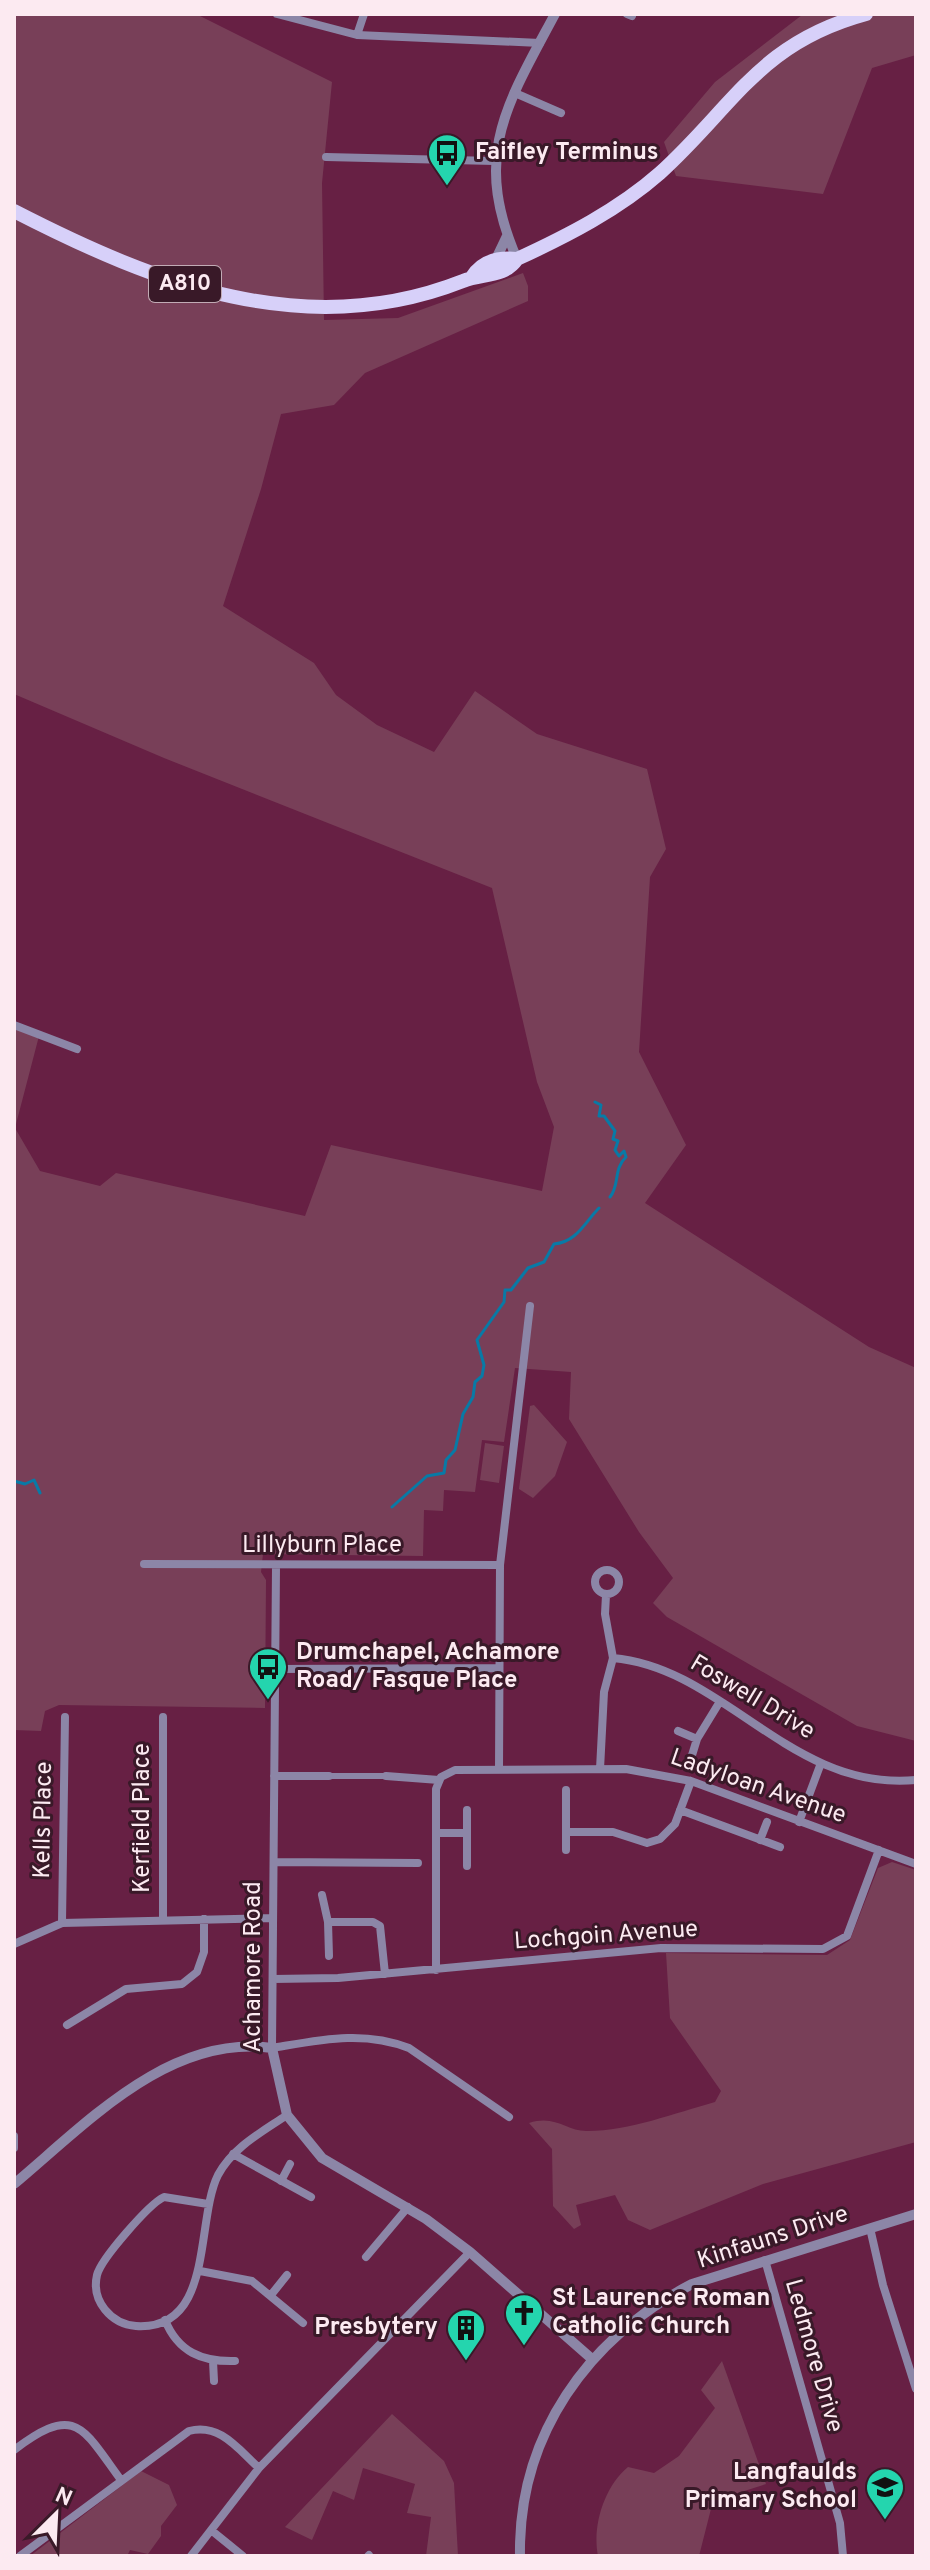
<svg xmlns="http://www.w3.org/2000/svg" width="930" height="2570" viewBox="0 0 930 2570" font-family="Overpass,sans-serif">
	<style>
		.green { fill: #783f58 }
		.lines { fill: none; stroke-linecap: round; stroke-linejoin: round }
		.stream { stroke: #087aa6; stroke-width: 3 }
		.pedestrian { stroke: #8c86a7; stroke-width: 6 }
		.minor { stroke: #8c86a7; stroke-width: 8 }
		.tertiary { stroke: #8c86a7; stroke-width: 10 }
		.primary { stroke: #d7d0f9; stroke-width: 14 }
		.labels { text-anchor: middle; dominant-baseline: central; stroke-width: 6; stroke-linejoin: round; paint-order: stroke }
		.shield { fill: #391928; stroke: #c2abb5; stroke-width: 2 }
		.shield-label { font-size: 22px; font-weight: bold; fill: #fceaf1 }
		.poi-label { font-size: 24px; font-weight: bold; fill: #fceaf1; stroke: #391928; text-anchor: start }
		.street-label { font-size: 24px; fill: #fceaf1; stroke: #391928 }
	</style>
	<rect width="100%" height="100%" fill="#672044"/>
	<!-- green -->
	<path class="green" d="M14 14H196L332 82 322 183 324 320 398 318 523 273 528 286V301L365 373 334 405 281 414 261 489 223 606 314 663 336 695 377 725 434 752 475 691 537 734 647 769 666 849 650 877 639 1052 686 1145 645 1203 869 1347 916 1368V1741L857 1726 667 1617 653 1603 673 1578 639 1532 569 1419 571 1372 515 1368 504 1442 482 1440 475 1492 444 1490 443 1511 424 1510 423 1556 263 1554 261 1572 266 1580 265 1708 59 1705 45 1711 41 1731 14 1730V1027L39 1036 15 1128 40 1171 100 1186 116 1173 305 1216 331 1145 542 1191 554 1127 537 1082 492 888 164 758 14 694Z
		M916 14V55L872 68 823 194 676 176 664 142 715 82 802 15Z
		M534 1405 567 1442 555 1476 533 1498 519 1489 530 1406Z
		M485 1443 504 1446 499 1483 480 1480Z
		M892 1862 916 1870V2142L763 2184 650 2230 628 2220 615 2195 576 2205 581 2225 574 2229 553 2206 552 2149 529 2123C556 2114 567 2132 588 2131 629 2131 675 2113 715 2102L721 2091 670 2018 666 1953 827 1955 850 1940 878 1868Z
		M722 2361 766 2484 713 2501 699 2556H598C592 2526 604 2487 628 2467L654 2473 679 2456 715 2408 701 2390Z
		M392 2414 444 2461 454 2483 458 2556H426L431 2517 407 2513 415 2484 363 2468 354 2500 333 2491 312 2540 285 2527Z
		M141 2471 169 2485 177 2505 161 2526V2536L148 2554 130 2550 127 2556H30Z"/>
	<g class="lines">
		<!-- stream -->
		<path class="stream" d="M595 1102 601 1105 599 1116H604L615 1131 613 1139 618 1141 615 1150 619 1156 624 1151 626 1157C613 1169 620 1185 610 1197
			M14 1481 25 1484 34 1480 40 1493
			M392 1507 427 1476 444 1473 446 1460 455 1450 463 1414 473 1397 475 1382 482 1376 484 1365 477 1340 504 1302 505 1290H511L528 1268 544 1262 554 1244C577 1242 585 1222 599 1208"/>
		<!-- pedestrian -->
		<path class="pedestrian" d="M329 1776H386"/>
		<!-- minor -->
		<path class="minor" d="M277 14 357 35 540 43
			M627 14 632 16
			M357 35 364 14
			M515 93 561 113
			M326 157 494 161
			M14 1025 77 1049
			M144 1564 500 1565
			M276 1567 272 2048C320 2040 363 2030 409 2048L509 2117
			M595 1582a12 12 0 1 1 24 0a12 12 0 1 1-24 0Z
			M613 1658C725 1668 791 1792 916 1780
			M275 1669 498 1668
			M163 1717V1919
			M678 1731 697 1739
			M689 1765 697 1739 719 1703
			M499 1768 500 1565 530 1306
			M600 1769 604 1692 613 1658 605 1614 606 1595
			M274 1776H329
			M386 1776 439 1780
			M566 1790V1850
			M680 1810 780 1847
			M799 1822 821 1763
			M566 1832H613L647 1843 660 1839 675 1824 691 1781
			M436 1833H467
			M760 1840 767 1822
			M274 1862 418 1863
			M467 1866V1810
			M322 1895 328 1922 329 1956
			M328 1922H373L380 1926 385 1974
			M62 1923 65 1717
			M14 1944 62 1923 273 1918
			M436 1970V1789L441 1777 455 1770 626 1769 691 1781 916 1864
			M273 1979 338 1978 661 1948 823 1949 847 1936 879 1850
			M67 2025 126 1989 182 1984 197 1972 204 1952V1919
			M14 2136V2148
			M233 2154 311 2197
			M281 2181 290 2164
			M208 2204 164 2197C149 2204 101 2259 97 2275 91 2301 111 2324 136 2326 215 2331 195 2221 218 2175 233 2147 262 2132 287 2115
			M870 2228 883 2285 916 2389
			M366 2257 408 2207
			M765 2260 840 2523 843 2556
			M200 2271 252 2281 303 2323
			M271 2295 287 2275
			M165 2320C178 2352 202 2362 235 2361
			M213 2361 214 2381
			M14 2450C76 2403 82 2427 121 2480
			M211 2530 243 2556
			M20 2556 189 2431C220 2423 238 2449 259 2468
			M191 2556 259 2468 470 2252
			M368 2556 369 2555"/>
		<!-- tertiary -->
		<path class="tertiary" d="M496 259 507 236
			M517 259C472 155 506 106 555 14
			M14 2184C87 2123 169 2034 272 2048L287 2115 322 2158 426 2219 470 2252 592 2359
			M520 2556C518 2435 588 2338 692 2284L916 2214"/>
		<!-- primary -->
		<path class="primary" d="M14 211C156 284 306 343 463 281 482 273 504 278 517 259 567 236 618 210 660 173 734 106 759 43 866 14
			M472 277C482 261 498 257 517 259"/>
	</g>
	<!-- icons -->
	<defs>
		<g id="bus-pin" transform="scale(2)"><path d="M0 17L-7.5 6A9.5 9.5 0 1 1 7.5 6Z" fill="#24d5ae" stroke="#391928"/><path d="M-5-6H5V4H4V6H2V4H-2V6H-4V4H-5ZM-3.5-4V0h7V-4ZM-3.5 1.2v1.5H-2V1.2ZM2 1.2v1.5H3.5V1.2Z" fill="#111"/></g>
		<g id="church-pin" transform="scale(2)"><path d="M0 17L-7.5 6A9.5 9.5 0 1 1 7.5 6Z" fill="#24d5ae" stroke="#391928"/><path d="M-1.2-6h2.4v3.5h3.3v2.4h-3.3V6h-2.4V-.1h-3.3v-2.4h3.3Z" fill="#111"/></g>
		<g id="building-pin" transform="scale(2)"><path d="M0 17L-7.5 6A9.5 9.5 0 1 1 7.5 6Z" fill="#24d5ae" stroke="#391928"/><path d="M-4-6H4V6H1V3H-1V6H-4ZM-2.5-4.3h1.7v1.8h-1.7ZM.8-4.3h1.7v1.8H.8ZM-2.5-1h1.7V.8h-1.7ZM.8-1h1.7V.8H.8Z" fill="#111"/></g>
		<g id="school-pin" transform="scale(2)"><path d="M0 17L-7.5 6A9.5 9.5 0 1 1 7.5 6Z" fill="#24d5ae" stroke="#391928"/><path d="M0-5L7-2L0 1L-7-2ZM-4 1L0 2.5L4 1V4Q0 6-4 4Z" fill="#111"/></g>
	</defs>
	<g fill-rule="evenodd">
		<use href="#bus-pin" x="447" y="153"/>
		<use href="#bus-pin" x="268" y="1667"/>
		<use href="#church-pin" x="524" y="2313"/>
		<use href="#building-pin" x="466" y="2328"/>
		<use href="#school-pin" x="885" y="2487"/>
	</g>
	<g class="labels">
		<!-- shield labels -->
		<rect class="shield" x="149" y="266" width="72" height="36" rx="6"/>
		<g class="shield-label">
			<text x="185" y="284">A810</text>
		</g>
		<!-- poi labels -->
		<g class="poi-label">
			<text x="475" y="153">Faifley Terminus</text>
			<text x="296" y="1653">Drumchapel, Achamore<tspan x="296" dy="28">Road/ Fasque Place</tspan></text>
			<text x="552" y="2299">St Laurence Roman<tspan x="552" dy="28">Catholic Church</tspan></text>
			<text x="438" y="2328" text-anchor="end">Presbytery</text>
			<text x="857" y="2473" text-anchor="end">Langfaulds<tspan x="857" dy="28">Primary School</tspan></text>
		</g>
		<!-- street labels -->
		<g class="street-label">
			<text x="322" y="1546">Lillyburn Place</text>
			<text transform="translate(752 1698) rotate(31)">Foswell Drive</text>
			<text transform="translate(758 1787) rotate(19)">Ladyloan Avenue</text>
			<text transform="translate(143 1818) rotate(-90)">Kerfield Place</text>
			<text transform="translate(44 1820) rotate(-89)">Kells Place</text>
			<text transform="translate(606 1936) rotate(-4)">Lochgoin Avenue</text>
			<text transform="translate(254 1967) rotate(-90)">Achamore Road</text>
			<text transform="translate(773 2238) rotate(-18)">Kinfauns Drive</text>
			<text transform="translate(813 2356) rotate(74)">Ledmore Drive</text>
		</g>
	</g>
	<!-- border -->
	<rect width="930" height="2570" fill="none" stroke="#fceaf1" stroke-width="32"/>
	<!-- north arrow -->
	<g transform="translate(56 2514) rotate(24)" stroke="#391928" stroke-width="6" paint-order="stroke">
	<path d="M0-6L14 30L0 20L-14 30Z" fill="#fceaf1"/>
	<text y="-12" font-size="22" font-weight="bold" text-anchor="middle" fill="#fceaf1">N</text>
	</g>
</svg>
